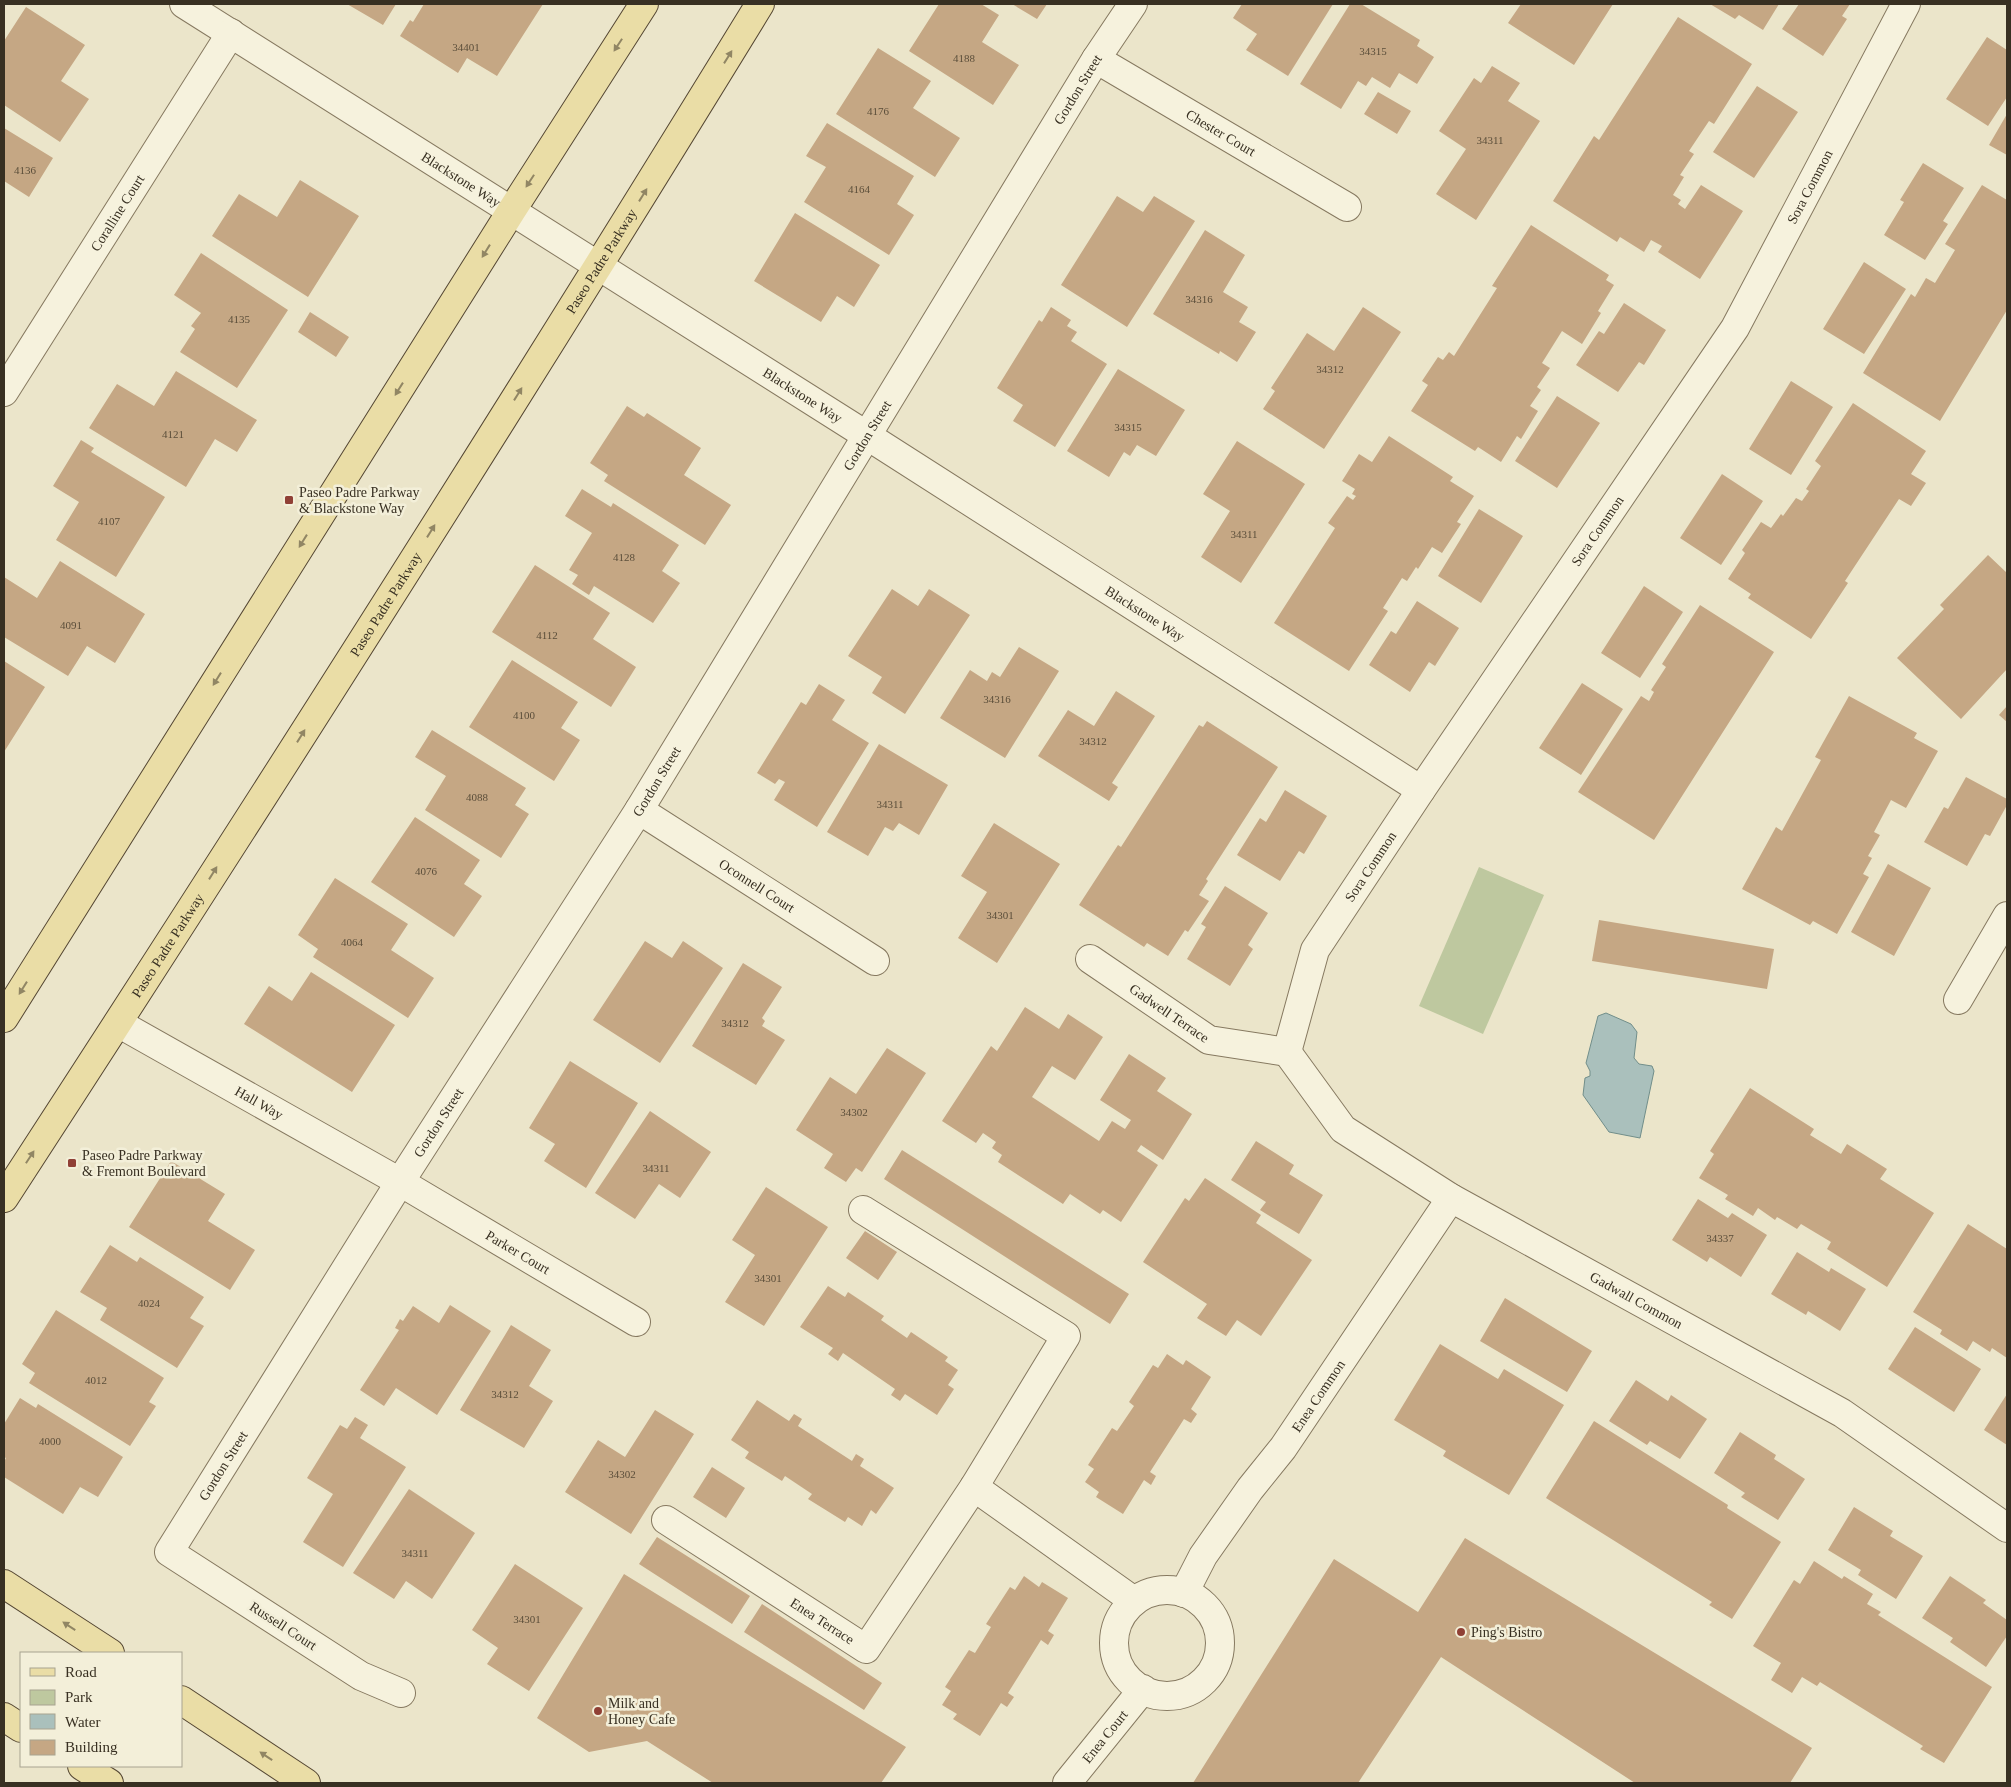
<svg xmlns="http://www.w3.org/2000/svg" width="2011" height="1787" viewBox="0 0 2011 1787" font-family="'Times New Roman',serif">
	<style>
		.green { fill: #bec89f }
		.water { fill: #aac0bc; stroke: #718e8a }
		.building { fill: #c5a784 }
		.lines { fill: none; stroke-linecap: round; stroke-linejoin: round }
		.minor-casing { stroke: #867960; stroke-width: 30 }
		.major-casing { stroke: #554733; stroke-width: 30 }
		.minor { stroke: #f6f2dd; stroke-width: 28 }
		.major { stroke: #eadda6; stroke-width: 28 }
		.oneway { fill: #918664 }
		.poi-dot { fill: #904035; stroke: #f3efd9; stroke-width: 2 }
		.labels { text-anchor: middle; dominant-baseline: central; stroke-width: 5; stroke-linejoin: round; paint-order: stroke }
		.number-label { font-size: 11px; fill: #5b4e3a }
		.street-label { font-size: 14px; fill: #383022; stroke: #f3efd9 }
		.poi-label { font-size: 14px; fill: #383022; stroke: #f3efd9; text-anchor: start }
	</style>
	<rect width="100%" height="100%" fill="#ebe5ca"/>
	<!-- green -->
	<path class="green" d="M1479 867 1544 895 1483 1034 1419 1006Z"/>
	<!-- water -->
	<path class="water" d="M1606 1013 1631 1024 1637 1032 1634 1058 1639 1064 1652 1066 1654 1071 1640 1138 1609 1132 1583 1095 1585 1078 1590 1076V1071L1586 1063 1598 1016Z"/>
	<!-- building -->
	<path class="building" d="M347 4H396L383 25Z
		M424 4H543L497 76 467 58 458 73 400 36 410 20 413 22Z
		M939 4H981L999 15 982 42 1019 65 993 105 909 51Z
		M1012 4H1047L1037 19Z
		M1242 4H1333L1288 76 1246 50 1257 34 1233 18Z
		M1350 4H1361L1420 40 1417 46 1434 57 1417 84 1399 73 1390 88 1372 77 1366 86 1358 81 1341 109 1300 84Z
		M1521 4H1613L1574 65 1508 23Z
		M1710 4H1779L1763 30 1739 15 1735 19Z
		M1799 4H1850L1842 16 1847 19 1823 56 1782 29Z
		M26 7 85 45 61 81 89 99 60 142 4 105V41Z
		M1678 17 1752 64 1714 124 1709 121 1689 151 1694 154 1680 175 1684 177 1673 195 1681 200 1678 204 1685 209 1701 185 1743 211 1700 279 1658 252 1662 246 1651 240 1644 252 1620 237 1617 242 1553 201 1594 136 1599 140Z
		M1987 37 2007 50V97L1988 126 1946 99Z
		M878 48 931 81 913 108 960 138 935 177 836 114Z
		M1492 66 1520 83 1508 101 1540 121 1476 220 1436 194 1466 149 1439 131 1474 78 1481 83Z
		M1757 86 1798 112 1754 178 1713 152Z
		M1378 92 1411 111 1397 134 1364 114Z
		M2007 114V155L1989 145Z
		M827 123 914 176 897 204 914 215 889 255 804 202 826 167 806 156Z
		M4 128 53 158 29 197 4 181Z
		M1923 163 1964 188 1943 221 1948 224 1925 260 1884 235 1904 202 1900 200Z
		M300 180 359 216 308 297 212 236 239 194 277 217Z
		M1982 185 2007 200V310L1940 421 1863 373 1911 294 1915 297 1926 278 1935 283 1955 250 1945 244Z
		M1117 196 1143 212 1154 196 1195 221 1127 327 1061 285Z
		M795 213 880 265 854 307 837 296 821 322 754 281Z
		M1531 225 1609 275 1606 280 1614 285 1598 311 1601 313 1582 344 1562 331 1542 363 1550 368 1537 387 1541 390 1530 406 1538 411 1521 439 1517 436 1501 462 1478 447 1475 451 1411 411 1428 385 1422 381 1438 357 1443 360 1449 352 1454 356 1497 288 1492 286Z
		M1205 230 1245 255 1223 292 1248 307 1239 322 1256 332 1237 362 1220 351 1219 354 1153 314Z
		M201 253 288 310 237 388 180 352 195 329 191 326 201 313 174 295Z
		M1864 262 1906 289 1864 354 1823 329Z
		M1624 303 1666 330 1644 365 1639 362 1618 392 1576 365 1599 331 1604 334Z
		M1051 307 1071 320 1067 326 1077 332 1071 341 1107 364 1055 447 1013 421 1023 405 997 388 1039 320 1042 322Z
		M1363 307 1401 332 1324 449 1263 409 1275 391 1271 388 1307 333 1334 351Z
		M310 312 349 337 336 357 298 332Z
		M1118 369 1185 410 1156 456 1137 445 1130 456 1124 452 1109 477 1067 451Z
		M176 371 257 420 237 452 215 439 186 487 89 428 117 384 154 406Z
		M1791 381 1833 407 1791 475 1749 449Z
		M1557 396 1600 423 1557 488 1515 461Z
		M1853 403 1926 451 1911 474 1926 483 1911 506 1899 499 1845 581 1848 583 1811 639 1748 598 1751 594 1728 579 1745 553 1742 550 1761 522 1771 528 1781 514 1783 516 1796 498 1802 501 1809 491 1806 489 1821 466 1815 461Z
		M627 406 644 417 647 413 701 448 684 475 731 505 705 545 604 481 608 475 590 463Z
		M1389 436 1453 477 1450 481 1474 496 1457 522 1461 524 1442 553 1432 547 1418 569 1416 567 1407 581 1402 578 1383 608 1388 611 1349 671 1274 623 1335 528 1328 523 1347 496 1353 500 1356 496 1352 494 1355 489 1342 481 1359 454 1372 462Z
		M81 440 94 448 91 452 165 497 116 577 56 540 79 502 53 486Z
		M1237 441 1305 484 1241 583 1201 557 1230 511 1203 494Z
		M1722 474 1763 501 1721 565 1680 538Z
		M582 489 611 507 613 503 679 545 662 571 680 583 653 623 594 586 589 595 572 584 578 575 569 570 592 533 565 516Z
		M1479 509 1523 536 1481 603 1438 576Z
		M1988 555 2007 573V669L1961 719 1897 658 1944 609 1940 605Z
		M60 561 145 614 115 663 87 646 68 676 4 637V577L37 598Z
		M535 565 610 613 593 639 636 667 611 707 492 632Z
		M1644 586 1683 612 1640 678 1601 653Z
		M892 589 918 606 929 589 970 615 905 714 872 693 882 677 848 656Z
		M1417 601 1459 628 1435 666 1429 662 1410 692 1369 665 1391 631 1396 634Z
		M1700 605 1774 652 1654 840 1578 792 1641 696 1649 701 1654 692 1651 690 1666 667 1662 664Z
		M1019 647 1059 671 1005 758 940 718 970 670 987 681 992 672 1000 677Z
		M512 660 578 702 561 728 580 740 554 781 469 727Z
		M4 661 45 687 4 752Z
		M1582 683 1623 709 1581 775 1539 748Z
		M819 684 845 700 832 720 869 743 817 827 774 800 785 782 779 779 775 784 757 773 801 702 806 705Z
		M1116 691 1155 716 1112 783 1118 787 1109 801 1038 756 1068 710 1094 726Z
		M1849 696 1917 733 1914 738 1938 751 1906 808 1891 800 1874 832 1880 835 1868 856 1872 858 1863 874 1869 877 1837 934 1813 921 1810 925 1742 889 1776 827 1782 831 1821 760 1815 757Z
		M2007 706V722L1999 715Z
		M1207 721 1278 767 1206 879 1208 881 1199 895 1209 901 1188 932 1185 930 1168 956 1147 943 1144 947 1079 905 1118 845 1121 847 1199 725 1203 727Z
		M432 730 526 788 515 805 529 814 501 858 425 810 446 776 415 757Z
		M879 744 948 785 919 835 899 823 893 831 885 827 868 856 827 832Z
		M1966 777 2007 799V805L1990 836 1985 834 1967 866 1924 842 1944 807 1948 809Z
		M1285 790 1327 816 1304 854 1299 851 1280 881 1237 855 1260 818 1266 822Z
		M415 817 480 860 464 884 482 896 454 937 371 882Z
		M994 823 1060 864 997 963 958 938 987 892 961 876Z
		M1888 864 1931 888 1894 956 1851 932Z
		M335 878 408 924 391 950 434 978 408 1018 313 957 318 949 298 935Z
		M1225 886 1268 913 1248 945 1253 949 1230 986 1187 959 1206 927 1201 924Z
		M1599 920 1774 949 1767 989 1592 961Z
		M645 941 672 958 683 941 723 968 660 1063 593 1020Z
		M743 963 782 987 762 1018 765 1021 762 1026 785 1040 756 1085 692 1046Z
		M311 972 395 1025 352 1092 244 1024 269 986 292 1001Z
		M1025 1007 1059 1029 1068 1014 1103 1037 1075 1080 1052 1066 1032 1097 1099 1141 1112 1121 1125 1129 1131 1120 1100 1100 1129 1054 1166 1078 1157 1091 1192 1114 1163 1160 1141 1145 1137 1151 1158 1165 1121 1222 1103 1210 1100 1214 1070 1194 1063 1204 998 1162 1002 1155 992 1148 996 1142 983 1133 976 1143 942 1121 991 1046 997 1051Z
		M887 1048 926 1073 862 1172 856 1168 846 1182 824 1168 833 1154 796 1130 830 1077 856 1094Z
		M570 1061 638 1103 586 1188 544 1161 555 1144 529 1128Z
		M1750 1088 1814 1129 1810 1135 1841 1154 1847 1144 1887 1169 1880 1179 1934 1213 1887 1287 1827 1249 1831 1242 1801 1224 1797 1229 1777 1217 1775 1220 1758 1208 1753 1216 1725 1199 1728 1195 1699 1178 1714 1154 1710 1151Z
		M650 1111 711 1152 680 1198 659 1184 635 1219 595 1193Z
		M1256 1141 1294 1165 1289 1174 1323 1195 1299 1234 1260 1210 1266 1202 1231 1180Z
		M902 1150 1129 1294 1110 1324 884 1179Z
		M171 1161 225 1194 208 1221 255 1250 230 1290 129 1227Z
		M1205 1178 1261 1215 1256 1223 1312 1260 1261 1336 1237 1320 1226 1336 1197 1318 1207 1304 1143 1262 1185 1198 1189 1201Z
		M766 1187 828 1227 764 1326 725 1302 755 1255 732 1240Z
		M1698 1199 1728 1218 1732 1213 1767 1235 1741 1277 1710 1257 1707 1262 1672 1240Z
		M1968 1224 2007 1249V1358L1992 1348 1990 1352 1973 1341 1967 1351 1940 1334 1942 1330 1913 1312Z
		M865 1231 897 1252 878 1280 846 1258Z
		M110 1245 137 1262 140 1257 204 1297 190 1318 204 1326 177 1368 100 1320 107 1308 80 1292Z
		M1797 1252 1829 1272 1831 1268 1866 1289 1840 1331 1808 1311 1806 1315 1771 1294Z
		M828 1286 845 1297 848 1292 884 1316 881 1320 907 1338 911 1332 948 1357 945 1361 958 1370 948 1385 954 1389 937 1415 905 1394 900 1401 891 1395 895 1389 843 1353 838 1361 828 1354 833 1348 800 1327Z
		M1505 1298 1592 1351 1567 1392 1480 1341Z
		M450 1305 491 1331 437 1415 396 1388 384 1406 360 1390 399 1330 395 1328 400 1319 403 1321 413 1306 439 1323Z
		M56 1310 164 1378 149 1402 156 1406 130 1446 29 1383 35 1373 22 1364Z
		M511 1325 551 1350 529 1386 553 1401 524 1448 460 1410Z
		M1915 1327 1981 1369 1954 1412 1888 1369Z
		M1440 1344 1498 1379 1504 1369 1564 1405 1509 1495 1443 1456 1446 1451 1394 1420Z
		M1167 1354 1183 1365 1186 1360 1211 1377 1191 1409 1197 1414 1191 1423 1184 1419 1150 1472 1156 1476 1151 1485 1144 1480 1123 1514 1096 1497 1099 1492 1085 1482 1094 1469 1088 1465 1112 1428 1117 1431 1134 1406 1129 1402 1153 1365 1158 1368Z
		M1636 1380 1668 1401 1671 1395 1707 1419 1680 1459 1650 1441 1647 1445 1609 1421Z
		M2007 1394V1445L1984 1430Z
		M20 1398 36 1408 38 1404 123 1457 98 1497 80 1487 63 1514 4 1477V1462L6 1458 4 1457V1424Z
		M757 1400 789 1421 794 1414 802 1419 798 1426 852 1461 856 1454 864 1459 860 1466 894 1488 876 1514 871 1510 862 1526 848 1517 845 1522 808 1499 812 1494 785 1476 782 1481 745 1458 749 1452 731 1440Z
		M655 1410 694 1434 631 1534 565 1492 598 1440 625 1457Z
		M355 1417 368 1425 360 1438 406 1467 343 1567 303 1542 333 1494 307 1478 340 1425 347 1429Z
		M1594 1421 1728 1505 1727 1508 1781 1542 1732 1619 1709 1605 1712 1602 1546 1498Z
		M1740 1432 1776 1455 1774 1459 1805 1479 1778 1520 1741 1497 1745 1493 1714 1473Z
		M712 1467 745 1488 726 1518 693 1497Z
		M409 1489 475 1533 432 1599 406 1581 394 1599 353 1573Z
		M1854 1507 1893 1531 1890 1536 1923 1556 1896 1599 1858 1575 1861 1570 1828 1550Z
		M657 1537 750 1596 732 1624 639 1564Z
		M1465 1538 1812 1748 1790 1783H1635L1441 1657 1358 1783H1193L1334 1559 1418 1612Z
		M1814 1561 1842 1579 1844 1576 1873 1594 1867 1604 1881 1612 1878 1615 1992 1687 1944 1763 1920 1749 1923 1746 1820 1682 1817 1686 1802 1677 1792 1693 1771 1680 1781 1663 1753 1646 1794 1580 1800 1584Z
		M515 1564 583 1608 529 1691 487 1664 498 1648 472 1630Z
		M624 1574 906 1747 881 1783H713L647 1741 589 1752 537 1718Z
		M1024 1576 1039 1587 1042 1582 1068 1598 1048 1631 1054 1635 1048 1645 1041 1640 1008 1693 1014 1697 1007 1707 1001 1703 980 1736 953 1719 957 1714 942 1705 951 1691 945 1687 969 1650 975 1653 991 1627 986 1624 1010 1587 1015 1590Z
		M1950 1576 1986 1600 1983 1603 2007 1620V1636L1986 1667 1950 1642 1953 1638 1922 1618Z
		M762 1604 882 1683 864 1710 744 1632Z"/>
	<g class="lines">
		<!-- minor casing -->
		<g class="minor-casing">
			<g id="minor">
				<path id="s1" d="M184 4 866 435 1421 790"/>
				<path id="s2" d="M1096 59 1347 207"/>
				<path id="s3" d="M4 392 231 33"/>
				<path id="s4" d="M639 810 875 961"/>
				<path id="s5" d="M1090 959 1209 1040 1287 1052"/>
				<path d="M1958 1000 2007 916"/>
				<path id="s6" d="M118 1023 400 1182 636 1322"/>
				<path id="s7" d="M1287 1052 1315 950 1421 790 1735 328 1906 4"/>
				<path id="s8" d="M1287 1052 1343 1129 1451 1198 1842 1413 2007 1528"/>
				<path d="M974 1487 1134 1601"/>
				<path id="s9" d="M666 1520 866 1649 974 1487 1066 1336 863 1210"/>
				<circle cx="1167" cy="1643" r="53"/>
				<path id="s10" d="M1184 1593 1203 1556 1250 1489 1283 1448 1451 1198"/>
				<path id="s11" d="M401 1693 361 1676 169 1552 400 1182 639 810 1096 59 1133 4"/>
				<path id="s12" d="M1067 1783 1143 1689"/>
			</g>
		</g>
		<!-- major casing -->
		<g class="major-casing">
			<g id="major">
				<path d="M4 1018 512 210 644 4"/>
				<path id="s13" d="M4 1198C261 803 514 405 760 4"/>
				<path d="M4 1584 110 1653"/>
				<path d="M181 1700 306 1783"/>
				<path d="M4 1717 21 1728"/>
				<path d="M82 1766 109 1783"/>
			</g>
		</g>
		<!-- minor -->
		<use href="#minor" class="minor"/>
		<!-- major -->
		<use href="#major" class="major"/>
	</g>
	<!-- one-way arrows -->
	<defs><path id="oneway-solid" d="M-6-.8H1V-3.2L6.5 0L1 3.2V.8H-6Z" transform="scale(1.25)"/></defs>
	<g class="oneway">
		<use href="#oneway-solid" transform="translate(618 45) rotate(123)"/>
		<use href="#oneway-solid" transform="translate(728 57) rotate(-58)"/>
		<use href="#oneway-solid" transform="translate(530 181) rotate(123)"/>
		<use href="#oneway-solid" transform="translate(643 195) rotate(-58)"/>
		<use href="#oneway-solid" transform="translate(486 251) rotate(122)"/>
		<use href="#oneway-solid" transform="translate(399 389) rotate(122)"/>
		<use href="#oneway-solid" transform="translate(518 394) rotate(-58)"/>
		<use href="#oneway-solid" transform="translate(431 531) rotate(-58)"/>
		<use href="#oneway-solid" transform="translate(303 541) rotate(122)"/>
		<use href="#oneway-solid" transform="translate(217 679) rotate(122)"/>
		<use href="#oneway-solid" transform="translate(301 736) rotate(-58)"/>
		<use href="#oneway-solid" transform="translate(213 873) rotate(-58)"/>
		<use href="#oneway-solid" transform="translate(23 988) rotate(122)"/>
		<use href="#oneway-solid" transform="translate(30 1157) rotate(-57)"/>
		<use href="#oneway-solid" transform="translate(69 1626) rotate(-147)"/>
		<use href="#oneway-solid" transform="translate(266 1756) rotate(-146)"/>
	</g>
	<!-- markers -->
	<g class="poi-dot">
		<rect x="284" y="495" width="10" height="10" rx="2.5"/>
		<rect x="67" y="1158" width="10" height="10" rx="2.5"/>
		<circle cx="1461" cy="1632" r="5"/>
		<circle cx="598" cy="1711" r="5"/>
	</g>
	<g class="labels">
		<!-- number labels -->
		<g class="number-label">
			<text x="466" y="47">34401</text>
			<text x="1373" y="51">34315</text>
			<text x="964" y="58">4188</text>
			<text x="878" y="111">4176</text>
			<text x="1490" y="140">34311</text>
			<text x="25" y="170">4136</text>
			<text x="859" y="189">4164</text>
			<text x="1199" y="299">34316</text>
			<text x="239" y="319">4135</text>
			<text x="1330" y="369">34312</text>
			<text x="1128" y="427">34315</text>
			<text x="173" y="434">4121</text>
			<text x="109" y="521">4107</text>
			<text x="1244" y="534">34311</text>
			<text x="624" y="557">4128</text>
			<text x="71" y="625">4091</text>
			<text x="547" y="635">4112</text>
			<text x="997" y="699">34316</text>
			<text x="524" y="715">4100</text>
			<text x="1093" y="741">34312</text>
			<text x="477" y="797">4088</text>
			<text x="890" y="804">34311</text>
			<text x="426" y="871">4076</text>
			<text x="1000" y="915">34301</text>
			<text x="352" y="942">4064</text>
			<text x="735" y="1023">34312</text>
			<text x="854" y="1112">34302</text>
			<text x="656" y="1168">34311</text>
			<text x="1720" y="1238">34337</text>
			<text x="768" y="1278">34301</text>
			<text x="149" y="1303">4024</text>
			<text x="96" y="1380">4012</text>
			<text x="505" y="1394">34312</text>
			<text x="50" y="1441">4000</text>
			<text x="622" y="1474">34302</text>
			<text x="415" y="1553">34311</text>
			<text x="527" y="1619">34301</text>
		</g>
		<!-- street labels -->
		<g class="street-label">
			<text stroke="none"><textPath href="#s11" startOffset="1994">Gordon Street</textPath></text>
			<text stroke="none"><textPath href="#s2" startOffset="145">Chester Court</textPath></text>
			<text stroke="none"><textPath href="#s1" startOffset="328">Blackstone Way</textPath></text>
			<text stroke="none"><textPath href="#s7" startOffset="1016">Sora Common</textPath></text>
			<text stroke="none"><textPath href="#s3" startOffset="212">Coralline Court</textPath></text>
			<text stroke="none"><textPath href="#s13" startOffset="1111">Paseo Padre Parkway</textPath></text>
			<text stroke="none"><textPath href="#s1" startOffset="732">Blackstone Way</textPath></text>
			<text stroke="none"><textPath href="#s11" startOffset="1589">Gordon Street</textPath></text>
			<text stroke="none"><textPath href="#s7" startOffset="611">Sora Common</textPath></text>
			<text stroke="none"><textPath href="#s13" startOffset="706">Paseo Padre Parkway</textPath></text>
			<text stroke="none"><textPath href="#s1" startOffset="1138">Blackstone Way</textPath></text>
			<text stroke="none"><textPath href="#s11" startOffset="1184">Gordon Street</textPath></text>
			<text stroke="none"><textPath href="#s7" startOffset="206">Sora Common</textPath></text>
			<text stroke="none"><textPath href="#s4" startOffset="140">Oconnell Court</textPath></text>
			<text stroke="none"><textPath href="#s13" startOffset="301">Paseo Padre Parkway</textPath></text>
			<text stroke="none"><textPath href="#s5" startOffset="96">Gadwell Terrace</textPath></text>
			<text stroke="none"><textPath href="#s6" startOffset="162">Hall Way</textPath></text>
			<text stroke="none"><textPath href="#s11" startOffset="779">Gordon Street</textPath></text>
			<text stroke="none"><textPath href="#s6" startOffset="461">Parker Court</textPath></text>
			<text stroke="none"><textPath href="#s8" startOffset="435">Gadwall Common</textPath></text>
			<text stroke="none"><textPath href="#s10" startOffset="239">Enea Common</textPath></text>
			<text stroke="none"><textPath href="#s11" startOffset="374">Gordon Street</textPath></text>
			<text stroke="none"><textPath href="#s9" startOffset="186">Enea Terrace</textPath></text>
			<text transform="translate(283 1626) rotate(33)">Russell Court</text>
			<text stroke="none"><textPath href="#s12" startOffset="60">Enea Court</textPath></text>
		</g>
		<!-- poi labels -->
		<g class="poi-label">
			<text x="299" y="492">Paseo Padre Parkway<tspan x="299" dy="16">&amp; Blackstone Way</tspan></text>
			<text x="82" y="1155">Paseo Padre Parkway<tspan x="82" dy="16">&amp; Fremont Boulevard</tspan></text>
			<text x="1471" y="1632">Ping's Bistro</text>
			<text x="608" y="1703">Milk and<tspan x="608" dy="16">Honey Cafe</tspan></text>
		</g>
	</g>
	<!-- border -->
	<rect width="2011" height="1787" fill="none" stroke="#383022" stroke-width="10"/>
	<!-- legend -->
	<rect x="20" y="1652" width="162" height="115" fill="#f3efd9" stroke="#a8a390"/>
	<rect x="30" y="1668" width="25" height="8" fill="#eadda6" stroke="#a8a390"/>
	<text x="65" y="1677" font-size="15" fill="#383022">Road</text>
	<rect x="30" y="1690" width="25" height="15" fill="#bec89f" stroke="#a8a390"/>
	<text x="65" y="1702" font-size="15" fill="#383022">Park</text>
	<rect x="30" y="1714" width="25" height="15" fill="#aac0bc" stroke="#a8a390"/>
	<text x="65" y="1727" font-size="15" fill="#383022">Water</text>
	<rect x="30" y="1740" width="25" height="15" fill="#c5a784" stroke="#a8a390"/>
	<text x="65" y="1752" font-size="15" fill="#383022">Building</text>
</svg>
